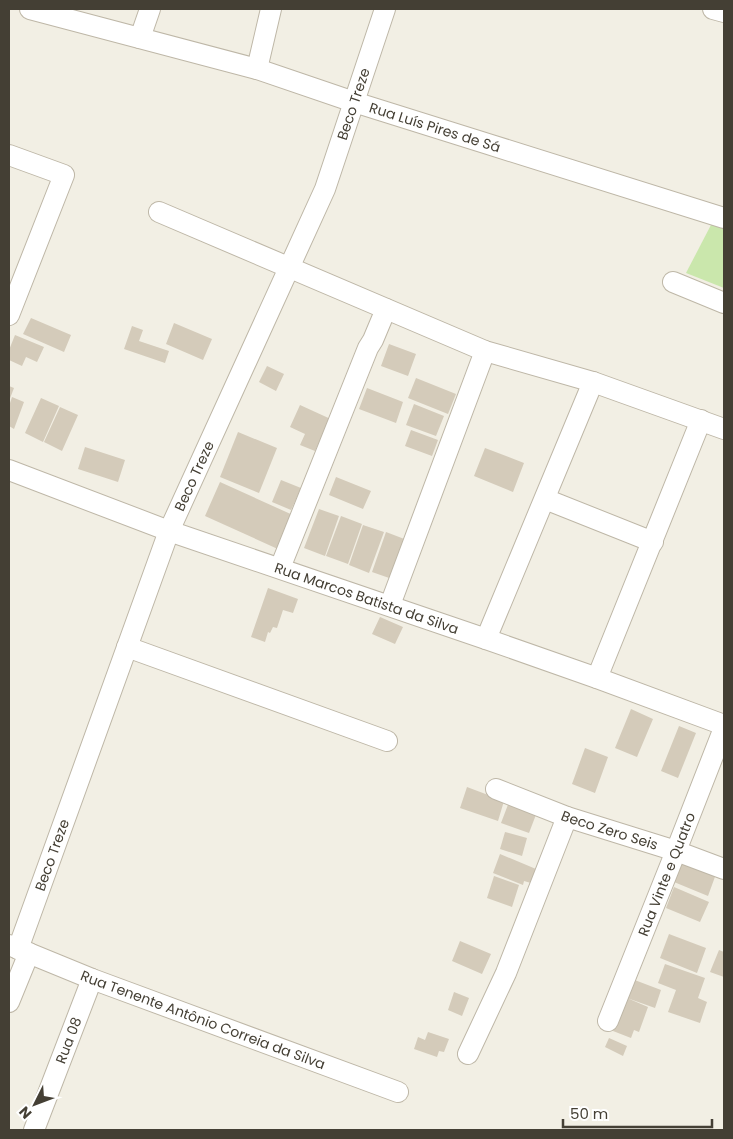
<svg xmlns="http://www.w3.org/2000/svg" width="733" height="1139" viewBox="0 0 733 1139" font-family="Poppins,sans-serif">
	<style>
		.green { fill: #cae7ac }
		.building { fill: #d4cbba }
		.lines { fill: none; stroke-linecap: round; stroke-linejoin: round }
		.minor-casing { stroke: #beb7a7; stroke-width: 22 }
		.minor { stroke: #fff; stroke-width: 20 }
		.labels { text-anchor: middle; dominant-baseline: central; stroke-width: 4.5; stroke-linejoin: round; paint-order: stroke }
		.street-label { font-size: 14px; fill: #443f34; stroke: #fff }
	</style>
	<rect width="100%" height="100%" fill="#f2efe4"/>
	<!-- green -->
	<path class="green" d="M712 223 724 227V288L686 273Z"/>
	<!-- building -->
	<path class="building" d="M31 318 71 335 64 352 23 334Z
		M174 323 212 339 203 360 166 344Z
		M132 326 143 330 139 341 169 351 165 363 124 349Z
		M15 335 44 347 37 362 26 357 22 366 9 360V350Z
		M389 344 416 354 408 376 381 366Z
		M267 366 284 374 276 391 259 382Z
		M416 378 456 394 448 414 408 398Z
		M9 386 14 388 9 401Z
		M367 388 403 402 396 423 359 409Z
		M12 397 24 402 14 429 9 426V406Z
		M41 398 59 406 43 442 25 433Z
		M414 404 444 416 436 436 406 425Z
		M300 405 335 421 326 440 321 438 315 451 300 445 305 434 290 427Z
		M60 407 78 415 62 451 44 442Z
		M411 430 438 440 432 456 405 446Z
		M238 432 277 448 259 493 220 477Z
		M85 447 125 460 118 482 78 469Z
		M485 448 524 463 513 492 474 476Z
		M336 477 371 491 363 509 329 495Z
		M281 480 301 488 291 510 272 502Z
		M220 482 295 516 280 550 205 516Z
		M319 509 339 516 325 556 304 548Z
		M341 516 362 524 348 564 326 556Z
		M363 525 384 532 369 573 349 565Z
		M386 532 407 540 392 579 372 572Z
		M268 588 298 599 293 613 283 610 277 628 273 627 270 633 268 632 265 642 251 637Z
		M380 617 403 627 395 644 372 634Z
		M631 709 653 719 637 757 615 748Z
		M679 726 696 733 678 778 661 771Z
		M585 748 608 757 595 793 572 784Z
		M467 787 504 801 498 821 460 808Z
		M509 802 537 812 529 833 501 823Z
		M505 832 527 838 522 856 500 849Z
		M500 854 536 869 531 883 524 881 523 885 493 873Z
		M682 861 716 874 708 896 674 882Z
		M494 876 519 885 512 907 487 898Z
		M674 887 709 902 700 922 666 908Z
		M669 934 706 948 697 973 660 958Z
		M460 941 491 954 482 974 452 961Z
		M719 950 724 952V977L710 972Z
		M665 964 705 978 698 998 707 1002 700 1023 668 1012 676 990 658 983Z
		M632 979 661 990 655 1008 627 998 648 1007 639 1032 634 1030 631 1038 613 1031Z
		M454 992 469 998 462 1016 448 1010Z
		M428 1032 449 1039 444 1052 439 1051 437 1057 414 1049 418 1037 425 1040Z
		M609 1038 627 1046 623 1056 605 1047Z"/>
	<g class="lines">
		<!-- minor casing -->
		<g class="minor-casing">
			<g id="minor">
				<path id="s1" d="M30 9 257 69 354 102 488 144 724 218"/>
				<path d="M713 9 724 12"/>
				<path d="M140 38 150 9"/>
				<path d="M257 69 271 9"/>
				<path d="M9 155 64 175 9 315"/>
				<path d="M159 212 485 351 593 382 724 429"/>
				<path d="M673 282 724 303"/>
				<path id="s2" d="M9 470 169 531 486 639 597 678 724 725"/>
				<path d="M545 499 653 542"/>
				<path d="M280 568 368 348 373 340 386 309"/>
				<path d="M390 605 485 351"/>
				<path d="M486 639 593 382"/>
				<path d="M127 647 387 741"/>
				<path d="M597 678 701 420"/>
				<path id="s3" d="M496 789 567 817 676 851 724 869"/>
				<path id="s4" d="M9 945 92 979 398 1092"/>
				<path id="s5" d="M18 949 169 531 325 189 385 9"/>
				<path d="M9 1002 29 953"/>
				<path id="s6" d="M608 1021 676 851 724 728"/>
				<path d="M468 1054 506 973 567 817"/>
				<path id="s7" d="M34 1130 92 979"/>
			</g>
		</g>
		<!-- minor -->
		<use href="#minor" class="minor"/>
	</g>
	<g class="labels">
		<!-- street labels -->
		<g class="street-label">
			<text stroke="none"><textPath href="#s5" startOffset="910">Beco Treze</textPath></text>
			<text stroke="none"><textPath href="#s1" startOffset="422">Rua Luís Pires de Sá</textPath></text>
			<text stroke="none"><textPath href="#s5" startOffset="505">Beco Treze</textPath></text>
			<text stroke="none"><textPath href="#s2" startOffset="380">Rua Marcos Batista da Silva</textPath></text>
			<text stroke="none"><textPath href="#s3" startOffset="121">Beco Zero Seis</textPath></text>
			<text stroke="none"><textPath href="#s5" startOffset="100">Beco Treze</textPath></text>
			<text stroke="none"><textPath href="#s6" startOffset="158">Rua Vinte e Quatro</textPath></text>
			<text stroke="none"><textPath href="#s4" startOffset="208">Rua Tenente Antônio Correia da Silva</textPath></text>
			<text stroke="none"><textPath href="#s7" startOffset="96">Rua 08</textPath></text>
		</g>
	</g>
	<!-- border -->
	<rect width="733" height="1139" fill="none" stroke="#443f34" stroke-width="20"/>
	<!-- north arrow -->
	<g transform="translate(35 1104) rotate(228)" stroke="#ffffff" stroke-width="4" paint-order="stroke">
	<path d="M0-4L9 19L0 12L-9 19Z" fill="#443f34"/>
	<text y="-8" font-size="14" font-weight="bold" text-anchor="middle" fill="#443f34">N</text>
	</g>
	<!-- scale -->
	<path d="M563 1119v8h149v-8" fill="none" stroke="#443f34" stroke-width="2.5"/>
	<text x="570" y="1119" font-size="15" fill="#443f34" stroke="#ffffff" stroke-width="4" paint-order="stroke">50 m</text>
</svg>
